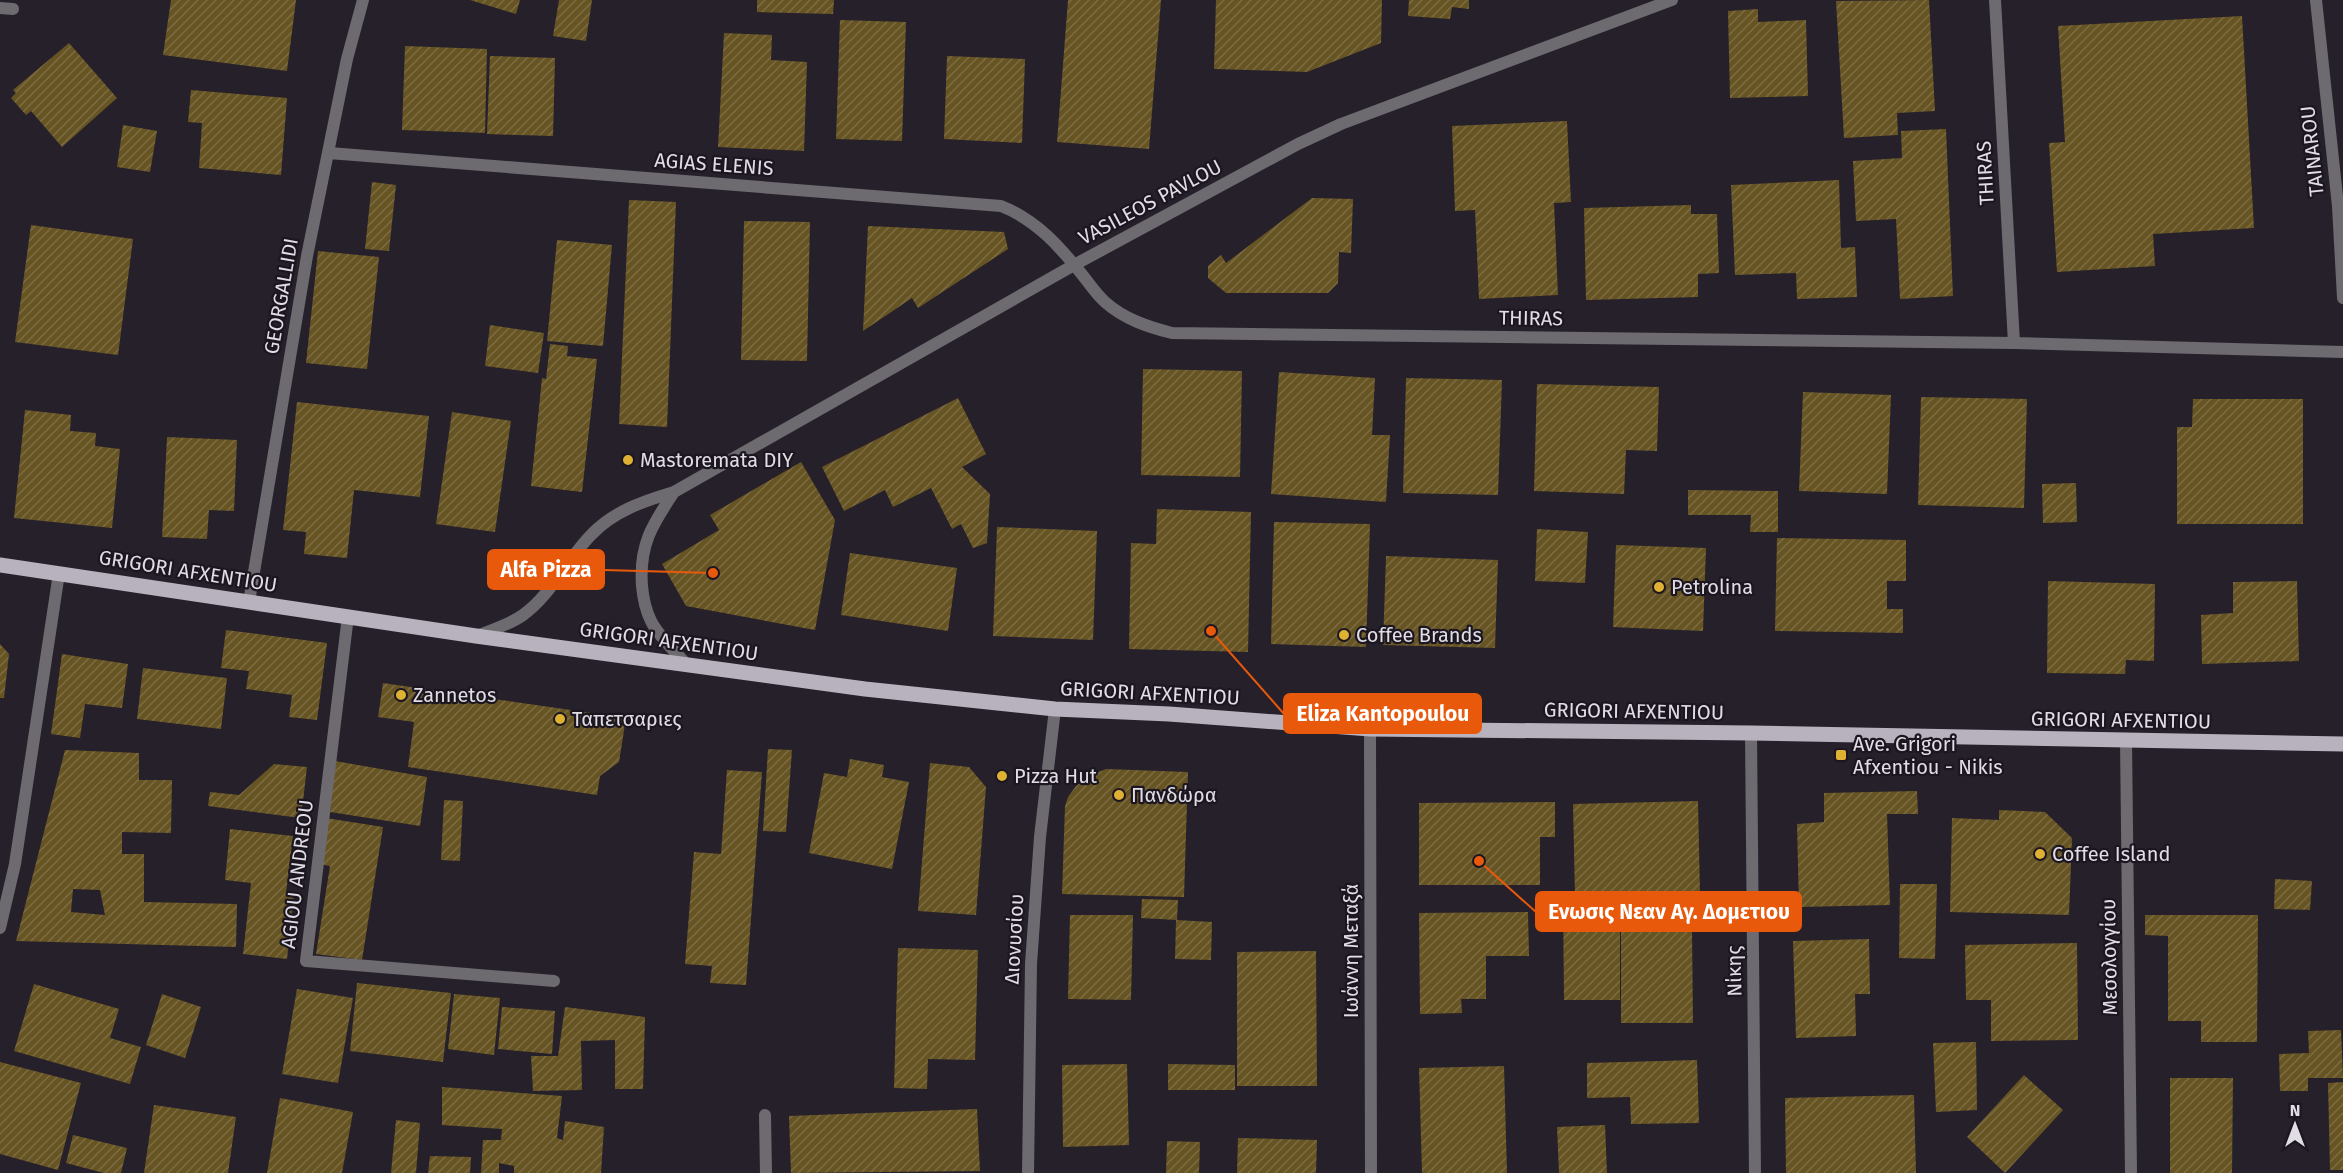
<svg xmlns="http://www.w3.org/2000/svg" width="2343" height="1173" viewBox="0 0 2343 1173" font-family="'Fira Sans',sans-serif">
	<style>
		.building { fill: url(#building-hatch); fill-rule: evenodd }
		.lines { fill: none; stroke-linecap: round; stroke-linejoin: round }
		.service { stroke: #6d6a70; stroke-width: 12 }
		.minor { stroke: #6d6a70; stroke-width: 12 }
		.tertiary { stroke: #6d6a70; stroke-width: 12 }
		.primary { stroke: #b8b2be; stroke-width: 15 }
		.poi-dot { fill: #deb133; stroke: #1c1621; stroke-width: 2 }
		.labels { text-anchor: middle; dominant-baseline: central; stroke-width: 4.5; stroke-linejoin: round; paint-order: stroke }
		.street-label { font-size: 20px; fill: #e0dde4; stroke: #1c1621 }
		.poi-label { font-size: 20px; fill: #e0dde4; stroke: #1c1621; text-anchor: start }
		.leader { fill: none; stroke: #e8590c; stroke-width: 2 }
		.callout-dot { fill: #e8590c; stroke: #1c1621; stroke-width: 2 }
		.callout { fill: #e8590c; stroke: #e8590c; stroke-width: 2 }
		.callout-label { font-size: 21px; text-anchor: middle; font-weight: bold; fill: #fff }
	</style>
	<defs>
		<pattern id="building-hatch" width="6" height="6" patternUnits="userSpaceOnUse" patternTransform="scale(1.5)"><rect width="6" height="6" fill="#675423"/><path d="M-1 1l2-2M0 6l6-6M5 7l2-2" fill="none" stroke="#7c6c43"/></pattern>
	</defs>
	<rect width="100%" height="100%" fill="#26202b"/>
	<!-- building -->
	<path class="building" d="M171 0H296L287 71 163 55Z
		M470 0H520L516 14Z
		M559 0H592L586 41 553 36Z
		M757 0H834L833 14 757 12Z
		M1068 0H1161L1149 149 1057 142Z
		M1216 0H1382L1381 43 1307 72 1214 69Z
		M1409 0H1469V9L1452 7 1450 19 1408 16Z
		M1929 0 1935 111 1897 113 1898 135 1844 138 1836 1Z
		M1758 9V22L1806 20 1808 96 1730 98 1728 11Z
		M2242 16 2254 228 2153 234 2155 266 2057 272 2049 143 2065 142 2058 26Z
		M840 20 906 22 902 141 836 139Z
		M724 33 772 35 771 60 807 62 804 151 718 147Z
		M69 43 117 98 62 147 31 111 26 115 11 98 16 93 13 90Z
		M405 46 487 49 485 133 402 130Z
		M490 56 555 58 553 136 487 134Z
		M947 56 1025 59 1022 143 944 139Z
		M191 90 287 98 281 175 199 168 202 123 188 122Z
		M1567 121 1571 202 1554 203 1558 295 1479 299 1475 210 1455 211 1452 126Z
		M123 125 157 131 150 172 117 167Z
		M1946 129 1953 296 1900 299 1896 219 1856 221 1853 161 1902 158 1901 131Z
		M1839 180 1841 248 1855 247 1857 297 1797 299 1796 273 1735 275 1731 185Z
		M372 182 396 185 389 251 365 249Z
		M1312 198 1353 199 1351 253 1339 252 1338 283 1328 293H1226L1208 278V266L1221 255 1226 263Z
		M629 200 676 202 667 427 619 424Z
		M1691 205V214H1717L1719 273 1698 274V297L1586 300 1584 208Z
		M744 221 810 222 807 361 741 360Z
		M31 225 133 239 118 355 15 342Z
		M868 226 1004 232 1008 249 918 308 912 298 863 331Z
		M557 240 612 245 603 346 547 341Z
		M318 251 379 257 367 369 306 363Z
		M490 325 544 333 538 373 485 366Z
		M550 344 568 346 567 356 597 359 582 492 531 486 542 378 546 379Z
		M1143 369 1242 371 1240 477 1141 475Z
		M1279 372 1375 378 1372 435H1390L1386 502 1271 494Z
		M1406 378 1502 380 1498 495 1403 493Z
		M1537 384 1659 387 1657 451 1626 450 1624 494 1534 491Z
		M1803 392 1891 395 1887 494 1799 491Z
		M1921 397 2027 399 2024 508 1918 505Z
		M958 398 986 454 962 467 990 494 987 543 973 548 961 524 952 529 931 488 893 507 885 490 844 511 822 467Z
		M2193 399H2303V524H2177V427H2192Z
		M297 402 429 416 420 497 354 490 347 558 304 554 306 532 283 530Z
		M25 410 71 415 70 431 96 433 95 446 120 449 112 528 14 518Z
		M452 412 511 421 495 532 436 524Z
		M167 437 237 440 234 511 209 510 207 539 162 537Z
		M801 462 835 520 815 630 686 606 662 564 719 530 710 515Z
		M2076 483 2077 522 2043 523 2042 484Z
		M1688 490 1778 491V532H1750L1751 515H1688Z
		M1157 509 1251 512 1248 652 1129 649 1131 543 1156 544Z
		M1274 522 1370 524 1366 647 1271 644Z
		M997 527 1097 531 1093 640 993 636Z
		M1537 529 1588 532 1585 583 1535 581Z
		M1777 538 1906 540V581H1887V609H1903V633L1775 631Z
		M1616 545 1706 548 1703 631 1613 627Z
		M850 553 957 568 948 631 841 615Z
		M1386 556 1498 560 1495 648 1383 645Z
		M2048 581 2155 584 2154 661 2126 660 2125 674 2047 673Z
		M2297 581 2299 661 2202 664 2201 615 2233 613V582Z
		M226 630 327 643 317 720 289 717 292 695 246 689 249 671 221 668Z
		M0 644 9 654 4 698H0Z
		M62 654 128 664 122 708 85 704 80 738 51 734Z
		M143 668 227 678 221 729 137 719Z
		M383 683 626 718 619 762 600 776 597 795 408 767 414 722 378 717Z
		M768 749 792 750 786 832 763 831Z
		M65 750 139 753V780H172L171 833 122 832V854H144V902L237 904 236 947 16 941ZM73 889 100 890 105 915 71 912Z
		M850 759 884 765 882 777 909 782 892 869 809 853 824 773 847 777Z
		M335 761 427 777 420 826 330 812Z
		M930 763 969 767 986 787 976 915 918 911Z
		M274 764 307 767 301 818 208 806 210 792 239 795Z
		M1106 769 1188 772 1184 897 1062 894 1065 806 1068 797 1076 786 1089 776Z
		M727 770 762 772 746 985 710 983 712 966 685 964 694 852 721 854Z
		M1917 791 1918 814H1887L1890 905 1799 907 1797 824 1824 822V793Z
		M444 800 463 801 460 861 441 860Z
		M1698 801 1700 894 1575 896 1573 804Z
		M1555 802V837H1540V885H1419V803Z
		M1999 810 2045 812 2072 838 2069 915 1950 912 1952 818 1999 820Z
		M326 818 383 827 362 960 316 954 330 866 319 864Z
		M230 829 293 836 286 893 294 894 287 959 243 954 251 883 225 880Z
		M2275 879 2312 881 2310 910 2274 909Z
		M1900 884H1937L1935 959 1899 958Z
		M1142 899 1178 900 1177 920 1141 918Z
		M1563 903H1693L1694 924H1620V1000H1564Z
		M1528 912 1529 956H1486V999H1461L1462 1013 1420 1014 1419 913Z
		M1070 915H1133L1131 1000 1068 999Z
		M2145 915H2258L2257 1042H2201V1021H2168V936L2145 935Z
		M1176 920 1212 922 1211 960 1175 959Z
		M1621 930H1692L1693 1023H1621Z
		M1869 939 1870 994H1855L1856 1036 1796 1038 1793 941Z
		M2077 943 2078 1040 1991 1041V1000H1966L1965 945Z
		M898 948 978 950 975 1060 928 1059 927 1089 894 1088Z
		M1316 951 1317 1086H1237V952Z
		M357 983 451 993 443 1062 350 1051Z
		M34 984 119 1009 110 1038 141 1047 130 1084 14 1051Z
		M297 989 353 998 338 1083 282 1074Z
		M162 994 201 1007 185 1058 146 1045Z
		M454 994 500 998 494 1055 448 1049Z
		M502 1007 555 1011 552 1054 498 1049Z
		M565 1007 645 1017 643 1089H615V1040L581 1041 582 1090 533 1091 531 1056H558Z
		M2341 1030 2343 1078H2308V1091H2280L2279 1054 2309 1053 2308 1031Z
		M1976 1042 1977 1110 1936 1112 1933 1043Z
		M1697 1060 1699 1123 1631 1124 1630 1097 1587 1098V1063Z
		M0 1062 81 1083 58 1170 0 1154Z
		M1127 1064 1129 1145 1063 1147 1062 1065Z
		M1168 1064 1235 1065V1090H1168Z
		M1504 1066 1507 1173H1422L1419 1068Z
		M2024 1075 2063 1110 2005 1173 1967 1137Z
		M2170 1078H2233L2232 1173H2170Z
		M2343 1082V1170H2330L2328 1083Z
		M442 1087 562 1096 557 1138 563 1140 565 1121 604 1127 601 1173H514V1166L499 1163V1173H481L483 1140H501L502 1129 442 1125Z
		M1914 1095 1916 1173H1786L1785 1098Z
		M280 1098 353 1112 342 1173H267Z
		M154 1105 236 1117 228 1173H144Z
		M977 1109 980 1171 791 1173 789 1116Z
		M396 1120 420 1123 416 1173H391Z
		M1605 1125 1607 1173H1559L1557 1127Z
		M73 1135 127 1148 121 1173H104L66 1163Z
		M1238 1138 1317 1140 1316 1173H1237Z
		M1167 1141 1200 1142 1199 1173H1166Z
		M430 1156 471 1157 470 1173H428Z"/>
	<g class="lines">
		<!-- service -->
		<path class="service" d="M0 8 13 9"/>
		<!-- minor -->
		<path class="minor" d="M1995 0 2014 343
			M2316 0 2338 206 2343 298
			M329 153 1001 206C1037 220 1061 248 1084 277 1091 286 1097 295 1105 302 1124 319 1148 327 1172 333L2014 343 2343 352
			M249 602 307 256 347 59 363 0
			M348 616 306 961 554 981
			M1370 729 1371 1173
			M1751 733 1755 1173
			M2126 741 2131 1173
			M0 928 15 864 59 573
			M765 1115 766 1173
			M1028 1173 1031 964 1040 837 1055 709"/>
		<!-- tertiary -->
		<path class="tertiary" d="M674 492C652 525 639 545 642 586 643 597 646 611 651 621 659 637 675 651 686 664
			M476 636C492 630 509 625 523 615 552 594 567 559 592 534 614 511 644 501 674 492L1074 265 1298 144 1341 124 1672 0"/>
		<!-- primary -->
		<path class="primary" d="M0 565 476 636 865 689 1055 709 1169 714 1370 729 1751 733 2343 744"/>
	</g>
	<!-- markers -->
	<g class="poi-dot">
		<circle cx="628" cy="460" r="6"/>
		<circle cx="1659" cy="587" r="6"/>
		<circle cx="1344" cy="635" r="6"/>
		<circle cx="401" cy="695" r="6"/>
		<circle cx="560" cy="719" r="6"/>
		<rect x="1835" y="749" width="12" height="12" rx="3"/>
		<circle cx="1002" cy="776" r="6"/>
		<circle cx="1119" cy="795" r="6"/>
		<circle cx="2040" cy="854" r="6"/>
	</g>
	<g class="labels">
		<!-- street labels -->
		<g class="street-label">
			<text transform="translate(2312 151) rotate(-96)">TAINAROU</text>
			<text transform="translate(714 164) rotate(4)">AGIAS ELENIS</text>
			<text transform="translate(1985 173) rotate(-93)">THIRAS</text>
			<text transform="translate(1150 202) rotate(-28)">VASILEOS PAVLOU</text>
			<text transform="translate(281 296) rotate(-80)">GEORGALLIDI</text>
			<text transform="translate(1531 318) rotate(1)">THIRAS</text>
			<text transform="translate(188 571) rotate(9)">GRIGORI AFXENTIOU</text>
			<text transform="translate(669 641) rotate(8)">GRIGORI AFXENTIOU</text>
			<text transform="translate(1150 693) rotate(3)">GRIGORI AFXENTIOU</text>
			<text transform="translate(1634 711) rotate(1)">GRIGORI AFXENTIOU</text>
			<text transform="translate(2121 720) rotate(1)">GRIGORI AFXENTIOU</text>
			<text transform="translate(297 874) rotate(-83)">AGIOU ANDREOU</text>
			<text transform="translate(1014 939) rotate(-87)">Διονυσίου</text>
			<text transform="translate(1351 951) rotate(-90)">Ιωάννη Μεταξά</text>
			<text transform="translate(2109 957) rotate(-91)">Μεσολογγίου</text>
			<text transform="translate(1734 971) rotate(-91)">Νίκης</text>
		</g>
		<!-- poi labels -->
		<g class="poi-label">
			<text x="640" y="460">Mastoremata DIY</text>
			<text x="1671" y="587">Petrolina</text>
			<text x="1356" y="635">Coffee Brands</text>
			<text x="413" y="695">Zannetos</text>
			<text x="572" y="719">Ταπετσαριες</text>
			<text x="1853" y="744">Ave. Grigori<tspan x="1853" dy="23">Afxentiou - Nikis</tspan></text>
			<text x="1014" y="776">Pizza Hut</text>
			<text x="1131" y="795">Πανδώρα</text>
			<text x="2052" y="854">Coffee Island</text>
		</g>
	</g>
	<!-- callouts -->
	<path class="leader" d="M713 573L604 570M1211 631L1284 714M1479 861L1536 912"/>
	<g class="callout-dot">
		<circle cx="713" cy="573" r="6"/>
		<circle cx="1211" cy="631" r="6"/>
		<circle cx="1479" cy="861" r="6"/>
	</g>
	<g class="callout">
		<rect x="488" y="550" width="116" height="39" rx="6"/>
		<rect x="1284" y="694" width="197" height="39" rx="6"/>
		<rect x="1536" y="892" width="265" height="39" rx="6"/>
	</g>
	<g class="callout-label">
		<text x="546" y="577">Alfa Pizza</text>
		<text x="1383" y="721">Eliza Kantopoulou</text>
		<text x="1669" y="919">Ενωσις Νεαν Αγ. Δομετιου</text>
	</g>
	<!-- north arrow -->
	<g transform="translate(2295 1125)" stroke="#1c1621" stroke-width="4.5" paint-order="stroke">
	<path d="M0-4.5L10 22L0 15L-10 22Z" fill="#e0dde4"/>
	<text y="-9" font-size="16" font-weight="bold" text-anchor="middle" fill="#e0dde4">N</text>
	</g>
</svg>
